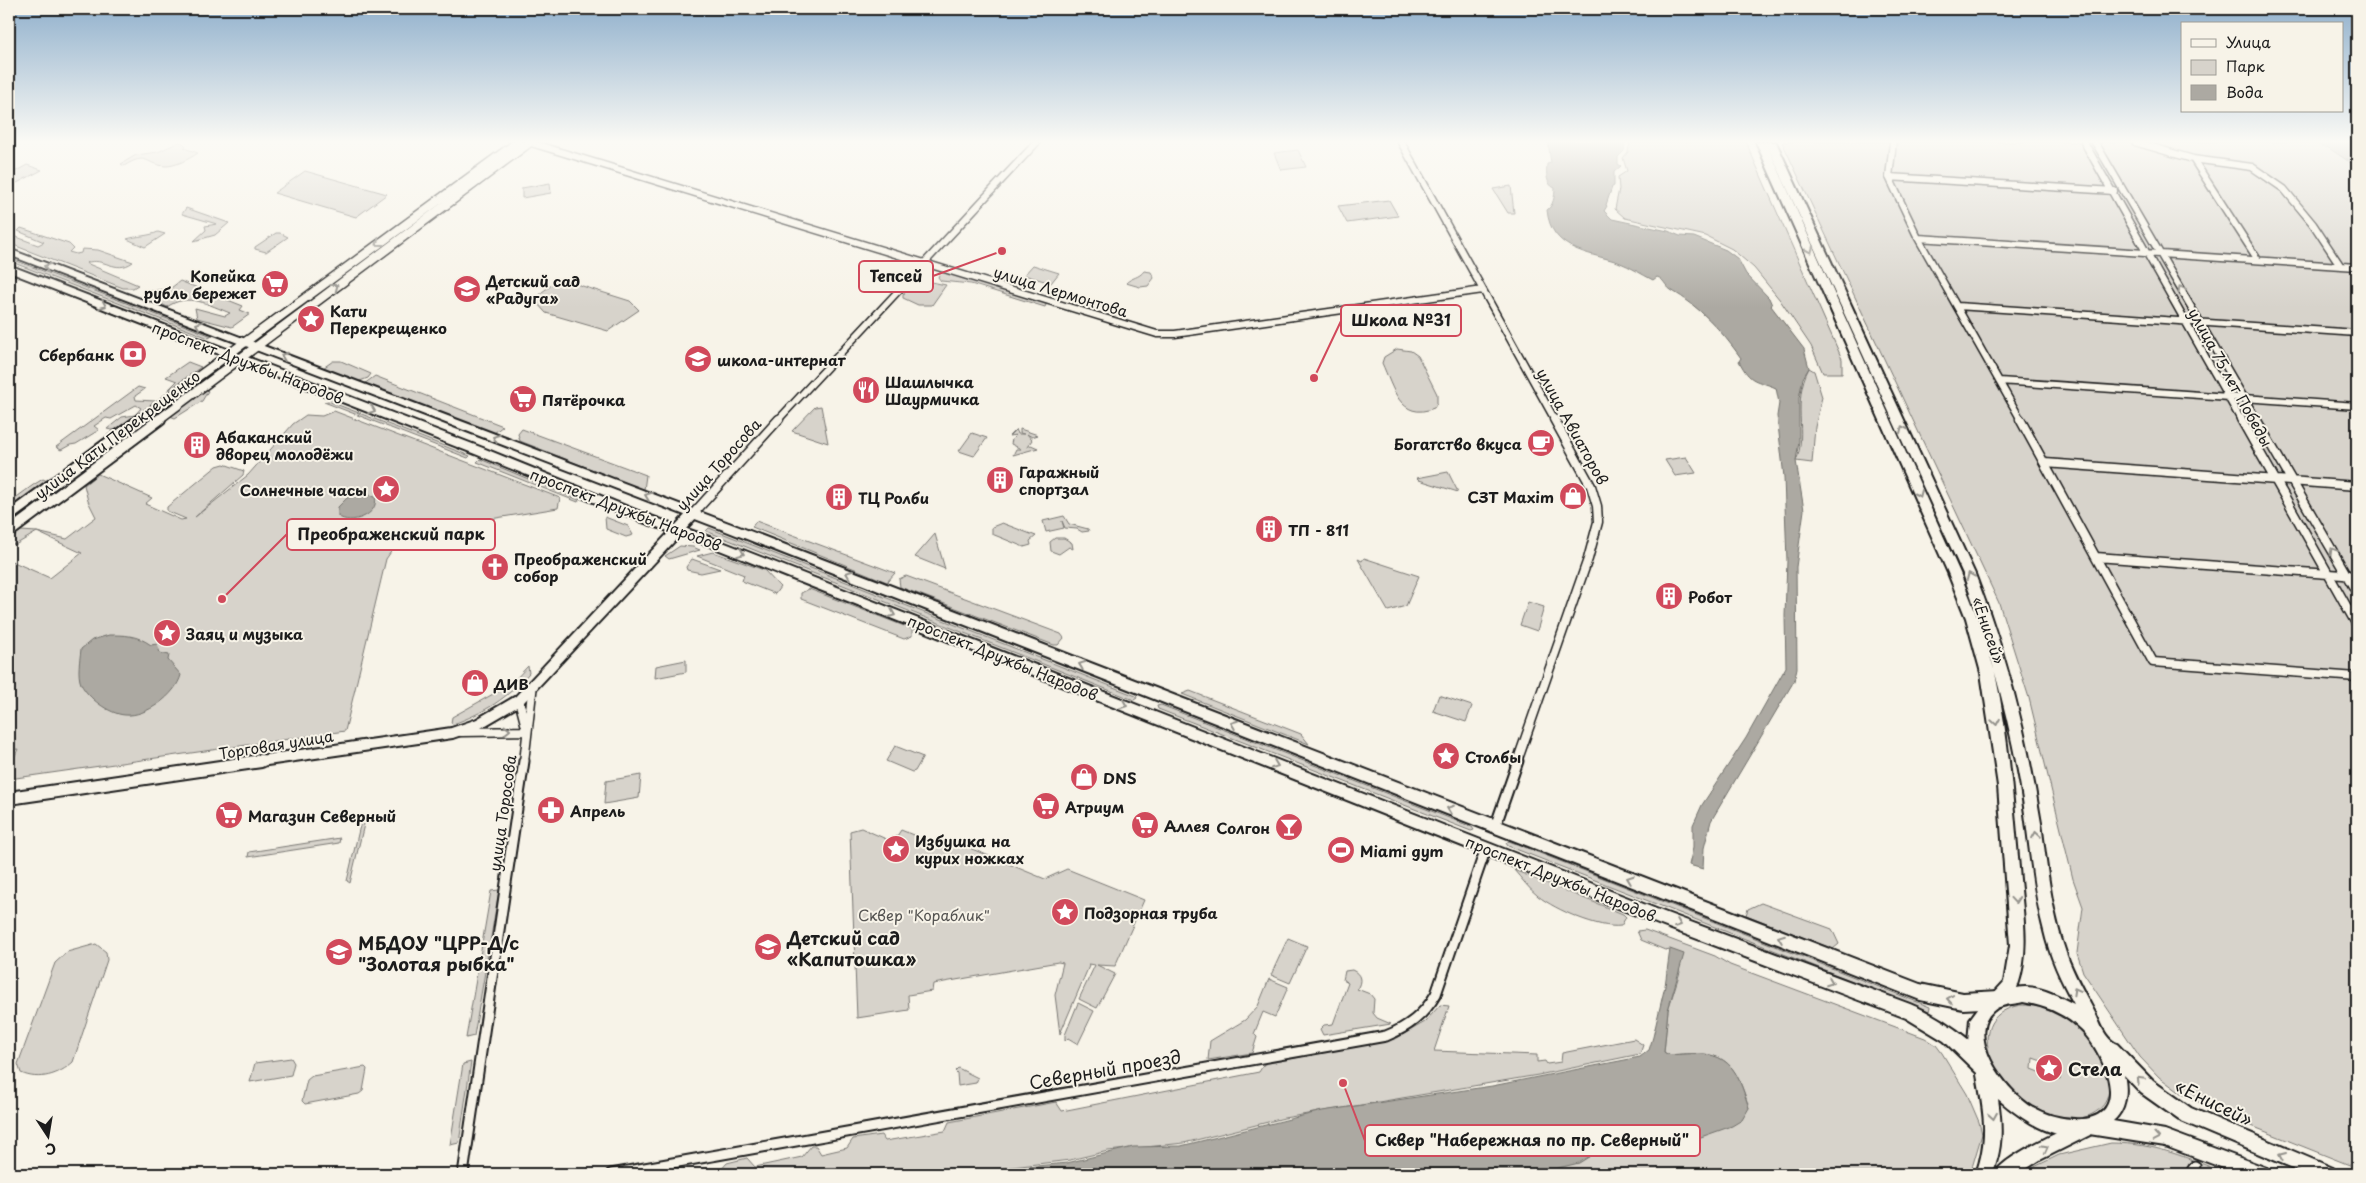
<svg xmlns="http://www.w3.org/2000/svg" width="2366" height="1183" viewBox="0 0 2366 1183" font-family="'Playpen Sans',sans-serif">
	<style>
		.green { fill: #d7d3cb; stroke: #7a7874; fill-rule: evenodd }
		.water { fill: #aca9a2; stroke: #72716c }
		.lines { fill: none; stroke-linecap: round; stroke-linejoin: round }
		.minor-far2-casing { stroke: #1c1c1c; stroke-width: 9 }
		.minor-far1-casing { stroke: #1c1c1c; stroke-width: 11 }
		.minor-casing { stroke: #1c1c1c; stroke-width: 13 }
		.tertiary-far2-casing { stroke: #1c1c1c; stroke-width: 11 }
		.tertiary-far1-casing { stroke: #1c1c1c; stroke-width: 14 }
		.tertiary-casing { stroke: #1c1c1c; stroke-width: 16 }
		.primary-casing { stroke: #1c1c1c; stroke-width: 4 }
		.trunk-casing { stroke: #1c1c1c; stroke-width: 4 }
		.minor-far2 { stroke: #f7f3e8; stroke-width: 6 }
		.minor-far1 { stroke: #f7f3e8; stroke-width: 8 }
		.minor { stroke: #f7f3e8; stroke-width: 9 }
		.tertiary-far2 { stroke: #f7f3e8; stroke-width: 8 }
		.tertiary-far1 { stroke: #f7f3e8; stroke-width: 10 }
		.tertiary { stroke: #f7f3e8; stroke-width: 12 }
		.primary { fill: #f7f3e8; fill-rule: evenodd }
		.trunk { fill: #f7f3e8; fill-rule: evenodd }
		.oneway { stroke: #94928c }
		.labels { text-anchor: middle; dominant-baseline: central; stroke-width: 4; stroke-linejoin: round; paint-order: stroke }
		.poi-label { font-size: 15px; font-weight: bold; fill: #1c1c1c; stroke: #f7f3e8; text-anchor: start }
		.street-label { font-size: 15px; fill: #1c1c1c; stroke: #f7f3e8 }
		.park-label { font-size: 15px; fill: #545351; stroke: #f7f3e8 }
		.near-poi-label { font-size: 18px; font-weight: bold; fill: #1c1c1c; stroke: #f7f3e8; text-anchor: start }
		.near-street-label { font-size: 18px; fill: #1c1c1c; stroke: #f7f3e8 }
		.leader { fill: none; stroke: #d1495b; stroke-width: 2 }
		.callout-dot { fill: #d1495b; stroke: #f7f3e8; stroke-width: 2 }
		.callout { fill: #f7f3e8; stroke: #d1495b; stroke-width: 2 }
		.callout-label { font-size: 16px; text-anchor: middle; font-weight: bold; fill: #1c1c1c }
	</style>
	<rect width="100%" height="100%" fill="#f7f3e8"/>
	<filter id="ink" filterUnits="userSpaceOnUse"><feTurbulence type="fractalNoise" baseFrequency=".02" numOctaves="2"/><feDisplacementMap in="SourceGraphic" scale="10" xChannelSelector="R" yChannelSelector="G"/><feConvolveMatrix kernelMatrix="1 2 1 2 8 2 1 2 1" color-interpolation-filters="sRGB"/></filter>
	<g filter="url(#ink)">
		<!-- green -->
		<path class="green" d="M179 142 183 143 186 146 184 148 198 153C189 159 176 166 166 166 145 165 148 151 124 166L121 164 136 155 158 152Z
			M1630 142H1746L1842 359V373H1823L1811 346 1780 300 1754 268 1732 249 1706 236 1625 218 1615 209 1619 189 1618 177 1627 171 1623 158 1628 152Z
			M1782 142H2310L2329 148 2357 167V1168L2229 1117 2182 1094 2159 1077 2140 1057 2083 972 2077 953 2083 907 2073 879 2029 698 1999 603Z
			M1298 150 1306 167 1281 170 1274 153Z
			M27 165 42 170 17 183 9 179V175Z
			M305 171 387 194 356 217 274 193Z
			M550 183 551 193 522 198V188Z
			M1511 186 1514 213H1508L1493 189Z
			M1389 200 1398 216 1347 223 1338 206Z
			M186 208 229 223 215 235 194 241 206 230 205 226 217 224 182 214Z
			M21 228 69 244 73 248 69 252 76 254 81 253 82 249 98 250 133 262C115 275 104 256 86 263L138 285 133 288H123L11 244 9 238 14 236 38 245 44 242 18 231Z
			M158 232 165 234 145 247 127 239C136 236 150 236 158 232Z
			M276 233H280L288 237 266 252 255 249V247Z
			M9 258 212 336 209 338 9 261Z
			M1033 265 1059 273 1051 283 1024 275Z
			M941 271 1045 303 1046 305 1045 307 971 284 941 281 938 277Z
			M1144 271 1151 272 1154 278 1148 286 1140 287 1126 283C1132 277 1139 278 1144 271Z
			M560 279 630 301 639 310 608 331 546 313 536 302 542 292Z
			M917 279 946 285 932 305H918L903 298V295Z
			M180 281 243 306 240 310 250 314 232 327 197 318 195 308 225 316 230 313C209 305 188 292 167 307L152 299 145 292 171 288Z
			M1397 349 1411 351 1418 356 1437 394V403L1434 408C1400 422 1393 387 1382 363L1384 357Z
			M333 361H341L371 374 368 378 357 382 323 368Z
			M188 362 201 367 167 391 177 381 166 377Z
			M1809 368 1814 371 1822 397 1815 427 1812 463 1796 461C1808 433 1791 402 1809 368Z
			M211 373 214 375 9 527V523Z
			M375 376 503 426 494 433 364 384Z
			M138 387 145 389 135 396 136 400 155 401 157 405C146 414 145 415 132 419 122 423 119 433 107 429L122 417 135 415 141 408 136 405 111 419 106 418 94 426 99 430 76 444 70 445 61 450 56 447Z
			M205 388 208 391 202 401 175 418 170 416Z
			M328 401 470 456 468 458 324 402Z
			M821 406 828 443 792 431 815 407Z
			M334 411 560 498 558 508 404 533 386 559 345 731 9 779V769L18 749 9 750V560L50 578 82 553 37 532 15 545 9 542V540L21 531 37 532 67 539 96 517 88 501 84 485 98 474 152 498 145 504 181 520 186 519 167 511V507L217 466 224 464 244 471 243 475 195 517 248 475 293 424 306 415 322 416Z
			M522 429 646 475 644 490 520 441 518 434Z
			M1016 429 1018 434H1024L1020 433V429L1038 435 1032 437 1027 434 1032 440 1027 447 1031 445 1038 448 1013 455 1016 449H1021L1011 444 1012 439 1016 435 1009 436Z
			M972 433 987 438 974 456 959 451Z
			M1686 457 1696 473 1675 476 1665 460Z
			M480 459 579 500 578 502 477 462Z
			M61 470 66 472 9 514V502C21 495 30 486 43 479L47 481Z
			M1448 472 1458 492 1419 480 1417 478Z
			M1064 516 1069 524 1088 529 1089 531 1082 532 1077 529 1065 528 1062 521 1064 528 1046 532 1043 521Z
			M605 517 628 526 633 535 626 537 606 529Z
			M756 521 895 573 887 582 752 527Z
			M1002 523 1036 536 1030 541 1031 545 1024 547 992 534V527Z
			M709 528 1136 696 1137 698 1134 700 706 531Z
			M935 534 945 569 915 557Z
			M1064 538 1072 543 1073 549 1069 547 1059 554 1051 551 1050 542 1055 538Z
			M680 546 693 547 700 550 669 559 665 556Z
			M713 552 764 570 780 587 775 594 742 581 744 575 697 556Z
			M1364 558 1419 576 1406 606 1388 611 1358 559 1362 561Z
			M692 559 720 569 701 573 687 570 686 567Z
			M906 576 1061 634 1064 638 1058 645H1054L900 587 899 579Z
			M809 589 912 629V636L904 639 801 599V593Z
			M1528 602 1544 607 1537 631 1520 625Z
			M686 660V672L655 678 656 666Z
			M528 666 529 673C508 698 484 713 453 724L451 723 452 717 511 684Z
			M1190 691 1301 734 1309 744 1182 694Z
			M1439 695 1472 706 1466 722 1433 711Z
			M1161 705 1472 827 1474 830 1471 831 1158 709 1157 706Z
			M895 746 923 757 915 771 912 772 886 761Z
			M641 775 639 798 604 804 606 781Z
			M366 816 350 883 347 881 362 817Z
			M861 828 893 842 901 830 945 848 950 840 1045 879 1067 869 1144 900 1115 966 1097 965 1115 974 1097 1008 1079 999 1095 965 1088 964 1089 966 1060 1034 1055 995 1063 963 1058 962 933 984 932 991 908 995 909 1010 857 1018 850 831Z
			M340 838 339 843 248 857 249 852Z
			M1509 841 1930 1007 1929 1011 1508 846 1506 843Z
			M1514 870 1623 914 1626 917 1621 926C1599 929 1556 910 1538 896 1529 889 1521 878 1514 870Z
			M499 890 474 1036 466 1038 491 891Z
			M1761 903 1832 929 1839 944 1833 949 1746 915 1748 909Z
			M1645 930 1715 956 1730 965 1925 1038 1936 1045 1942 1053 1967 1094 1979 1122 1982 1134 1970 1174H1533C1557 1169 1583 1163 1603 1148L1749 1108C1734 1056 1721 1050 1669 1055L1664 1052 1668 1010 1680 972 1670 949 1665 950 1641 940 1637 931Z
			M1288 938 1307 946 1290 983 1271 975Z
			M96 944 106 952 107 960 73 1062C59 1075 39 1081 21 1073L18 1064 55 963 67 952Z
			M1352 970C1361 974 1362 981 1357 989L1370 994 1374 999 1373 1013 1377 1018 1391 1024 1323 1035 1320 1029 1324 1025 1333 1024 1348 983 1343 980 1345 971Z
			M1269 979 1288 987 1275 1017 1263 1012 1254 1034 1257 1037 1252 1053 1208 1060 1210 1041 1245 1020 1258 1006Z
			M1078 1003 1094 1011 1078 1044 1068 1038 1065 1041V1035Z
			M1440 1005 1449 1006 1434 1051 1537 1055V1062L1545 1061 1547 1064 1561 1062 1562 1053 1634 1039 1643 1045 1640 1054 1538 1075 1284 1118 1184 1143 1108 1151 1070 1160 954 1174 948 1172 937 1174H710L719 1172 727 1163 747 1158 755 1167 802 1157 811 1146H816L821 1154 847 1148 853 1139 881 1135 885 1141 945 1131 949 1122 1056 1102 1062 1111 1259 1072 1264 1064 1397 1038 1425 1022Z
			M2020 1005C2038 1005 2054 1010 2070 1020 2096 1038 2133 1098 2088 1116 2026 1140 1939 1022 2020 1005ZM2033 1058 2061 1068 2060 1080 2032 1069Z
			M291 1058 294 1063 291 1075 250 1082 255 1063Z
			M471 1062 459 1143 450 1145 463 1064Z
			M365 1067 367 1069 363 1091 359 1094 305 1104 302 1101 307 1080 312 1076Z
			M958 1068 978 1078 976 1083 958 1086 957 1073 955 1071Z
			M2111 1143C2156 1143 2187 1158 2228 1174H2020L2059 1155Z"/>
		<!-- water -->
		<path class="water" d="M1548 142H1625L1624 151 1618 157V164L1621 166 1614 172V186L1612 187 1606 205 1607 206 1604 211 1612 219 1668 231 1680 236 1694 237 1726 250 1738 259 1746 274 1769 298 1772 305 1771 306 1804 349 1809 368 1803 378 1799 398V441L1796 461 1804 510 1796 567 1797 668 1794 681 1711 821 1704 848 1703 869 1689 865 1693 848V825L1702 805 1746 738 1786 667 1785 616 1787 561 1784 477 1777 416 1779 403 1776 388C1755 379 1751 384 1739 361L1741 358C1722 331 1699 306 1671 290 1665 286 1664 279 1657 277L1653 280C1641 274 1631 267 1618 262 1586 252 1551 250 1547 210 1553 206 1555 196 1555 188 1546 185 1546 173 1547 164L1551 163Z
			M2310 142H2349L2357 146V167L2329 148Z
			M360 493H366L375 497C380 515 350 526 338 516V507L347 498Z
			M109 635C125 635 137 635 151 645L157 644 160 653 169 655 168 660 181 675C176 695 146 717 125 715 109 714 88 698 81 684 77 674 80 659 81 649L92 640Z
			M1670 949 1684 954 1668 1010 1664 1052C1671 1061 1711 1042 1732 1068 1740 1078 1745 1096 1749 1108L1742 1120 1732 1126 1698 1138 1639 1151 1603 1148 1579 1163 1533 1174H957L1067 1163 1133 1147 1181 1146 1322 1111 1492 1086 1640 1057 1649 1050 1653 1037 1665 986Z"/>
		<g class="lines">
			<!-- minor-far2 casing -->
			<g class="minor-far2-casing">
				<path id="minor-far2" d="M528 142 1157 334H1175L1483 290
					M1401 142 1555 420
					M1893 142 1889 177 1918 238 2021 420
					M2084 142 2241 420
					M2095 142 2257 420
					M2135 142 2193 159 2252 167 2284 189 2313 224 2340 265
					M2193 159 2258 260
					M1889 177 2114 191
					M1918 238 2357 267
					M1957 306 2357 333
					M1999 381 2357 406
					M778 420 1037 142"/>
			</g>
			<!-- minor-far1 casing -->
			<g class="minor-far1-casing">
				<path id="minor-far1" d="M2020 419 2153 662 2357 677
					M2241 419 2357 625
					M2256 419 2357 593
					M2045 463 2357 486
					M693 514 779 419
					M2096 557 2357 576
					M519 700 526 727
					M461 732 527 731
					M524 762 533 684
					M1517 762 1588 559 1598 522 1597 506 1591 486 1554 419"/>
			</g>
			<!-- minor casing -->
			<g class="minor-casing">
				<path id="minor" d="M1495 827 1518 761
					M463 1174 524 761
					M611 1174 1386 1036C1408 1027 1424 1015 1436 994L1486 848
					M2190 1174 2195 1166"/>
			</g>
			<!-- tertiary-far2 casing -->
			<g class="tertiary-far2-casing">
				<path id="tertiary-far2" d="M139 420 518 142
					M158 420 530 142"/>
			</g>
			<!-- tertiary-far1 casing -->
			<g class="tertiary-far1-casing">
				<path id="tertiary-far1" d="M9 516 141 419
					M9 532 160 419
					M253 762 452 733 478 724 519 700 693 514"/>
			</g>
			<!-- tertiary casing -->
			<g class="tertiary-casing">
				<path id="tertiary" d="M9 798 261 761"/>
			</g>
			<!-- primary casing -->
			<g class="primary-casing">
				<path id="primary" d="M9 249 729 523 1920 984 1963 993 1999 991 2005 994 2007 999 2005 1004 1999 1007 1963 1009 1920 1000 721 529 9 255Z
					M9 265 483 448 648 515 715 539 1664 912 1910 1004C1935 1014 1982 1043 1992 1068L1990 1074 1984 1076 1978 1074 1944 1041 1906 1018 1658 924 707 545 640 521 475 454 9 272Z
					M2084 1121 2090 1123 2092 1129 2090 1135 2040 1160 2018 1174H1995C2000 1158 2066 1128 2084 1121Z"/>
			</g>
			<!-- trunk casing -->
			<g class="trunk-casing">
				<path id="trunk" d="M1756 142H1766L1960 573C1973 606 1987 639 1995 673 2009 737 2013 803 2019 868 2022 908 2031 950 2017 988 2034 983 2059 996 2074 1004 2061 981 2050 957 2044 931 2031 882 2029 831 2020 782 2007 711 1988 641 1963 574L1766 142H1776L1975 574C1995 625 2011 677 2023 730 2030 761 2036 792 2041 823 2047 867 2051 911 2066 953 2073 973 2084 992 2094 1011 2100 1022 2104 1039 2117 1044L2153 1081 2191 1108 2333 1168 2335 1174H2307L2179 1120 2141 1093 2124 1075C2128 1091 2126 1110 2113 1121L2165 1130 2267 1168 2269 1174H2239L2165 1146 2089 1134C2057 1144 2021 1119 1998 1099 2002 1126 2003 1149 1992 1174H1976C1989 1136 1984 1114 1977 1075L1978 1072 1968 1042 1970 1019 1987 996 1993 994 2004 982 2010 945 1998 786 1981 673 1966 618 1948 573ZM2023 1002C2045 1006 2064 1013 2080 1029 2101 1048 2134 1114 2083 1119 2066 1120 2047 1116 2032 1107 2007 1092 1960 1033 1997 1008 2004 1004 2016 1004 2023 1002Z"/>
			</g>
			<!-- minor-far2 -->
			<use href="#minor-far2" class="minor-far2"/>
			<!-- minor-far1 -->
			<use href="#minor-far1" class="minor-far1"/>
			<!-- minor -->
			<use href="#minor" class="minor"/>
			<!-- tertiary-far2 -->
			<use href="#tertiary-far2" class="tertiary-far2"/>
			<!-- tertiary-far1 -->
			<use href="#tertiary-far1" class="tertiary-far1"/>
			<!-- tertiary -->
			<use href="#tertiary" class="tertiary"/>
			<!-- primary -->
			<use href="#primary" class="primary"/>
			<!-- trunk -->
			<use href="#trunk" class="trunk"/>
		</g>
		<!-- one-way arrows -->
		<defs><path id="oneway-chevron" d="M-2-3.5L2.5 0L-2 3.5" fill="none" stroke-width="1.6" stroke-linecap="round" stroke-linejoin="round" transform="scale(1.25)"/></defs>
		<g class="oneway">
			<use href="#oneway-chevron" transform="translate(379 243) rotate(144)"/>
			<use href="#oneway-chevron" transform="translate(1810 250) rotate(66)"/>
			<use href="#oneway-chevron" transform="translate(47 267) rotate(-159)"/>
			<use href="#oneway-chevron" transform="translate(335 287) rotate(-37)"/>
			<use href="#oneway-chevron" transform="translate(2181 289) rotate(-120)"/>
			<use href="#oneway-chevron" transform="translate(103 305) rotate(22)"/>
			<use href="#oneway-chevron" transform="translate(199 325) rotate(-159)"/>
			<use href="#oneway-chevron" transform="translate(284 356) rotate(-159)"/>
			<use href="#oneway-chevron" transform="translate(372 410) rotate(21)"/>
			<use href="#oneway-chevron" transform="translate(1903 429) rotate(-115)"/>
			<use href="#oneway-chevron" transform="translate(496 438) rotate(-159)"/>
			<use href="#oneway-chevron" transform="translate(1919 494) rotate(66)"/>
			<use href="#oneway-chevron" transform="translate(648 496) rotate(-159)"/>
			<use href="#oneway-chevron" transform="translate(2333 551) rotate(-121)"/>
			<use href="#oneway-chevron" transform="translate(741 553) rotate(22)"/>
			<use href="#oneway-chevron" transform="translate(849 574) rotate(-159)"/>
			<use href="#oneway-chevron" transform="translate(1970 576) rotate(-113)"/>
			<use href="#oneway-chevron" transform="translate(892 614) rotate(22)"/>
			<use href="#oneway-chevron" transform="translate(1082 665) rotate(-159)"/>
			<use href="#oneway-chevron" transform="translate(1124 705) rotate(21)"/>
			<use href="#oneway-chevron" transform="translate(1996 722) rotate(80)"/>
			<use href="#oneway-chevron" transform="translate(1234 724) rotate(-159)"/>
			<use href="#oneway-chevron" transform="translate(507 730) rotate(-1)"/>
			<use href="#oneway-chevron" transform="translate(1275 765) rotate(21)"/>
			<use href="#oneway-chevron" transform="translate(1450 809) rotate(-159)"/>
			<use href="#oneway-chevron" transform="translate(2036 835) rotate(-99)"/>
			<use href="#oneway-chevron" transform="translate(1630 879) rotate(-159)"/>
			<use href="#oneway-chevron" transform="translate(2015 900) rotate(85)"/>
			<use href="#oneway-chevron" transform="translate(1678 924) rotate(21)"/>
			<use href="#oneway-chevron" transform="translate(1781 938) rotate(-159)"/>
			<use href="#oneway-chevron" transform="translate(1830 982) rotate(21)"/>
			<use href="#oneway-chevron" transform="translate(2076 991) rotate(-119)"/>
			<use href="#oneway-chevron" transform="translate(1950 999) rotate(-171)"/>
			<use href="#oneway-chevron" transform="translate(2140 1080) rotate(-134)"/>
			<use href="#oneway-chevron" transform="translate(1993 1116) rotate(81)"/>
			<use href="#oneway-chevron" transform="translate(2156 1137) rotate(10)"/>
			<use href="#oneway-chevron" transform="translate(2045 1148) rotate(-28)"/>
			<use href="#oneway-chevron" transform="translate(2282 1156) rotate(-157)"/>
		</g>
	</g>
	<!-- sky -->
	<linearGradient id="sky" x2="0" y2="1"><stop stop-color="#90b0cc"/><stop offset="0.46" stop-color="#fbfaf5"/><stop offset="1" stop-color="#fbfaf5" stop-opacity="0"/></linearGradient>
	<rect width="2366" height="308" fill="url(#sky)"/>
	<!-- icons -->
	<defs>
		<g id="supermarket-disc" transform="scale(1.4375)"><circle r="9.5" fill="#d1495b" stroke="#f7f3e8"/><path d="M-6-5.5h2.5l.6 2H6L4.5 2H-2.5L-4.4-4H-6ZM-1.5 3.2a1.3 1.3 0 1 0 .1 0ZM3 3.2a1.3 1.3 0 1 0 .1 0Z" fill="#fff"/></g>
		<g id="school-disc" transform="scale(1.4375)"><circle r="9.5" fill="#d1495b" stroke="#f7f3e8"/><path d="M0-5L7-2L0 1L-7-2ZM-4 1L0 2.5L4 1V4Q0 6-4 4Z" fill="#fff"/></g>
		<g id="sight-disc" transform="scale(1.4375)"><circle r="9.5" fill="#d1495b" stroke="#f7f3e8"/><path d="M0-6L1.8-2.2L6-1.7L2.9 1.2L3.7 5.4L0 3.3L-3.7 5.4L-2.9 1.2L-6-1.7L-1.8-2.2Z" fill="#fff"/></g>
		<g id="bank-disc" transform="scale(1.4375)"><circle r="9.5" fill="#d1495b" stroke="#f7f3e8"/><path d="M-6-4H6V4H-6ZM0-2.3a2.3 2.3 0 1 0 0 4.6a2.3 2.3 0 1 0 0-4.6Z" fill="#fff"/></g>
		<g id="restaurant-disc" transform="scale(1.4375)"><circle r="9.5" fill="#d1495b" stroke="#f7f3e8"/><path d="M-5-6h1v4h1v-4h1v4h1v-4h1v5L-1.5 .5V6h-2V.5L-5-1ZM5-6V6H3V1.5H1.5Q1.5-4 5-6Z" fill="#fff"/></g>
		<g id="cafe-disc" transform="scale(1.4375)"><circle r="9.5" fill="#d1495b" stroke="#f7f3e8"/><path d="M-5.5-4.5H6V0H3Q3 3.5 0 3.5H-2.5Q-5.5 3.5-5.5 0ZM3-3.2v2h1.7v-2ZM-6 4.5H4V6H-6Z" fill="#fff"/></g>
		<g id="building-disc" transform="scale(1.4375)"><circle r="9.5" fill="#d1495b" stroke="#f7f3e8"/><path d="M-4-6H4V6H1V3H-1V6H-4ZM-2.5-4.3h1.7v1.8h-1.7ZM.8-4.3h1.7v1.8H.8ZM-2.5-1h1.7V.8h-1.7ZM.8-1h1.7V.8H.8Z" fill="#fff"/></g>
		<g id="shop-disc" transform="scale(1.4375)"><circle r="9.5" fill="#d1495b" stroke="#f7f3e8"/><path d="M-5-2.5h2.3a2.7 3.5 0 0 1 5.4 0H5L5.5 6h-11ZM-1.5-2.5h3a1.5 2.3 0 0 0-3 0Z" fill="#fff"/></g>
		<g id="church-disc" transform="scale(1.4375)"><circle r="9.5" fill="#d1495b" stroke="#f7f3e8"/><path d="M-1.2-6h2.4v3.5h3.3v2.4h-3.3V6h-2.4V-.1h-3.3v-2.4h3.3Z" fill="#fff"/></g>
		<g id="pharmacy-disc" transform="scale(1.4375)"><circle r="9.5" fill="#d1495b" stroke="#f7f3e8"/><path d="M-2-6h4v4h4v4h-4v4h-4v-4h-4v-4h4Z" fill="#fff"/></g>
		<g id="bar-disc" transform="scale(1.4375)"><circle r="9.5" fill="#d1495b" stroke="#f7f3e8"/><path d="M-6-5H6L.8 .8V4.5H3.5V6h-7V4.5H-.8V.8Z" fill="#fff"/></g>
		<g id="stadium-disc" transform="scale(1.4375)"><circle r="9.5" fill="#d1495b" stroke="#f7f3e8"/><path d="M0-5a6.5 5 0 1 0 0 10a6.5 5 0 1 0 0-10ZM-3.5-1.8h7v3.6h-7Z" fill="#fff"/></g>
	</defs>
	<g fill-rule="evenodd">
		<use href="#supermarket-disc" x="275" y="284"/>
		<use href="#school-disc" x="467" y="289"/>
		<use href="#sight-disc" x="311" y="319"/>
		<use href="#bank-disc" x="133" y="354"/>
		<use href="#school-disc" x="698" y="359"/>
		<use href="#restaurant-disc" x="866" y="390"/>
		<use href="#supermarket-disc" x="523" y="399"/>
		<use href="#cafe-disc" x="1541" y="443"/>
		<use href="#building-disc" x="197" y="445"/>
		<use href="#building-disc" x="1000" y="480"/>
		<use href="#sight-disc" x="386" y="489"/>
		<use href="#shop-disc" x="1573" y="496"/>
		<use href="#building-disc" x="839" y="497"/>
		<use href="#building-disc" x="1269" y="529"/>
		<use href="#church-disc" x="495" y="567"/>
		<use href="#building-disc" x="1669" y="596"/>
		<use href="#sight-disc" x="167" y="633"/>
		<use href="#shop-disc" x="475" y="683"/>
		<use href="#sight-disc" x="1446" y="756"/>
		<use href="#shop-disc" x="1084" y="777"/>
		<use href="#supermarket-disc" x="1046" y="806"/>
		<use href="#pharmacy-disc" x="551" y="810"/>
		<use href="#supermarket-disc" x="229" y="815"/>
		<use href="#supermarket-disc" x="1145" y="825"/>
		<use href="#bar-disc" x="1289" y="827"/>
		<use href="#sight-disc" x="896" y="849"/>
		<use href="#stadium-disc" x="1341" y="850"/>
		<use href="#sight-disc" x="1065" y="912"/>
		<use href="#school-disc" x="768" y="947"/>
		<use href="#school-disc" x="339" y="952"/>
		<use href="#sight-disc" x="2049" y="1068"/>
	</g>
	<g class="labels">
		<!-- poi labels -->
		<g class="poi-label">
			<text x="256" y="275" text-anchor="end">Копейка<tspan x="256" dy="17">рубль бережет</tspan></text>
			<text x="486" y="280">Детский сад<tspan x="486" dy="17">«Радуга»</tspan></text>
			<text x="330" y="310">Кати<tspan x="330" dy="17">Перекрещенко</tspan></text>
			<text x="114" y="354" text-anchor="end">Сбербанк</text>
			<text x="717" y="359">школа-интернат</text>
			<text x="885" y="381">Шашлычка<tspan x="885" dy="17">Шаурмичка</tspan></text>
			<text x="542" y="399">Пятёрочка</text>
			<text x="216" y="436">Абаканский<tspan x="216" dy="17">дворец молодёжи</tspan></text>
			<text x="1522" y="443" text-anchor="end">Богатство вкуса</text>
			<text x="1019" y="471">Гаражный<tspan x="1019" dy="17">спортзал</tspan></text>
			<text x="367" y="489" text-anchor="end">Солнечные часы</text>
			<text x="1554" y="496" text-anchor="end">СЗТ Maxim</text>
			<text x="858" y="497">ТЦ Ролби</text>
			<text x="1288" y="529">ТП - 811</text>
			<text x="514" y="558">Преображенский<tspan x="514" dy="17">собор</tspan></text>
			<text x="1688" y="596">Робот</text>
			<text x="186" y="633">Заяц и музыка</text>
			<text x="494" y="683">ДИВ</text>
			<text x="1465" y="756">Столбы</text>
			<text x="1103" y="777">DNS</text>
			<text x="1065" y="806">Атриум</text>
			<text x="570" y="810">Апрель</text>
			<text x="248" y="815">Магазин Северный</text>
			<text x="1164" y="825">Аллея</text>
			<text x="1270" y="827" text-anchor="end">Солгон</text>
			<text x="915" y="840">Избушка на<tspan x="915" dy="17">курих ножках</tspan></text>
			<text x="1360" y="850">Miami gym</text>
			<text x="1084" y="912">Подзорная труба</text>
		</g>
		<!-- street labels -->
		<g class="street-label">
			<text transform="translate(1061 291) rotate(17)">улица Лермонтова</text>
			<text transform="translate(248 362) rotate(21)">проспект Дружбы Народов</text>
			<text transform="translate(2231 377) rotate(61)">улица 75 лет Победы</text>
			<text transform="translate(1573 426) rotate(61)">улица Авиаторов</text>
			<text transform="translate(117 434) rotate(-37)">улица Кати Перекрещенко</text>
			<text transform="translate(718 464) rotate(-48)">улица Торосова</text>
			<text transform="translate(626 509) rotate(21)">проспект Дружбы Народов</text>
			<text transform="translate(1989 630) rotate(71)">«Енисей»</text>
			<text transform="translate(1003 657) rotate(22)">проспект Дружбы Народов</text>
			<text transform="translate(276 744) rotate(-9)">Торговая улица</text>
			<text transform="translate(502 813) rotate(-82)">улица Торосова</text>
			<text transform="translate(1561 878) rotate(22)">проспект Дружбы Народов</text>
		</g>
		<!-- park labels -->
		<g class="park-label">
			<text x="924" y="914">Сквер "Кораблик"</text>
		</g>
		<!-- near-poi labels -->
		<g class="near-poi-label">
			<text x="787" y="937">Детский сад<tspan x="787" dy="21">«Капитошка»</tspan></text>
			<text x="358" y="942">МБДОУ "ЦРР-Д/с<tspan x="358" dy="21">"Золотая рыбка"</tspan></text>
			<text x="2068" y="1068">Стела</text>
		</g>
		<!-- near-street labels -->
		<g class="near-street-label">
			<text transform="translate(1105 1069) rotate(-10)">Северный проезд</text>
			<text transform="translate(2214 1102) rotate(26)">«Енисей»</text>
		</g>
	</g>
	<!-- callouts -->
	<path class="leader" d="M1002 251L933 276M1314 378L1341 321M222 599L287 534M1343 1083L1365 1141"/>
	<g class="callout-dot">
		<circle cx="1002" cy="251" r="5"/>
		<circle cx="1314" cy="378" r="5"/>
		<circle cx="222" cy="599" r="5"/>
		<circle cx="1343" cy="1083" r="5"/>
	</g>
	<g class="callout">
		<rect x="859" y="261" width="74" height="31" rx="5"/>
		<rect x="1341" y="305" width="120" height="31" rx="5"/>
		<rect x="287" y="519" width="208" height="31" rx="5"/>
		<rect x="1365" y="1125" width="335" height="31" rx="5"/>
	</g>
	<g class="callout-label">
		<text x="896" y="282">Тепсей</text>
		<text x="1401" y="326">Школа №31</text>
		<text x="391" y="540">Преображенский парк</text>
		<text x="1532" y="1146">Сквер "Набережная по пр. Северный"</text>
	</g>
	<!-- margin -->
	<rect width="2366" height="1183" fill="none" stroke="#f7f3e8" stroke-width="30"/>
	<rect x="15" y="15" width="2336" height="1153" fill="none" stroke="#1c1c1c" stroke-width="2" filter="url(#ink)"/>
	<!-- legend -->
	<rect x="2181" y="22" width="162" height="90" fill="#f7f3e8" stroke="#9f9d96"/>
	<rect x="2191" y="39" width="25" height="8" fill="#f7f3e8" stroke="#9f9d96"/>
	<text x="2226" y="48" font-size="15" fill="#1c1c1c">Улица</text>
	<rect x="2191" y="60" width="25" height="15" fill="#d7d3cb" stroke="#9f9d96"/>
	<text x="2226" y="72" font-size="15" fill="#1c1c1c">Парк</text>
	<rect x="2191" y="85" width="25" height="15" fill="#aca9a2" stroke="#9f9d96"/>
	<text x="2226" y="98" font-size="15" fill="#1c1c1c">Вода</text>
	<!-- north arrow -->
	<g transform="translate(48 1136) rotate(168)" stroke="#f7f3e8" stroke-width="4" paint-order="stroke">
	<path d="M0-4L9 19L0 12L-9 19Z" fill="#1c1c1c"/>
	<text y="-8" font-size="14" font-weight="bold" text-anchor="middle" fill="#1c1c1c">С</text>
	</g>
</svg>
